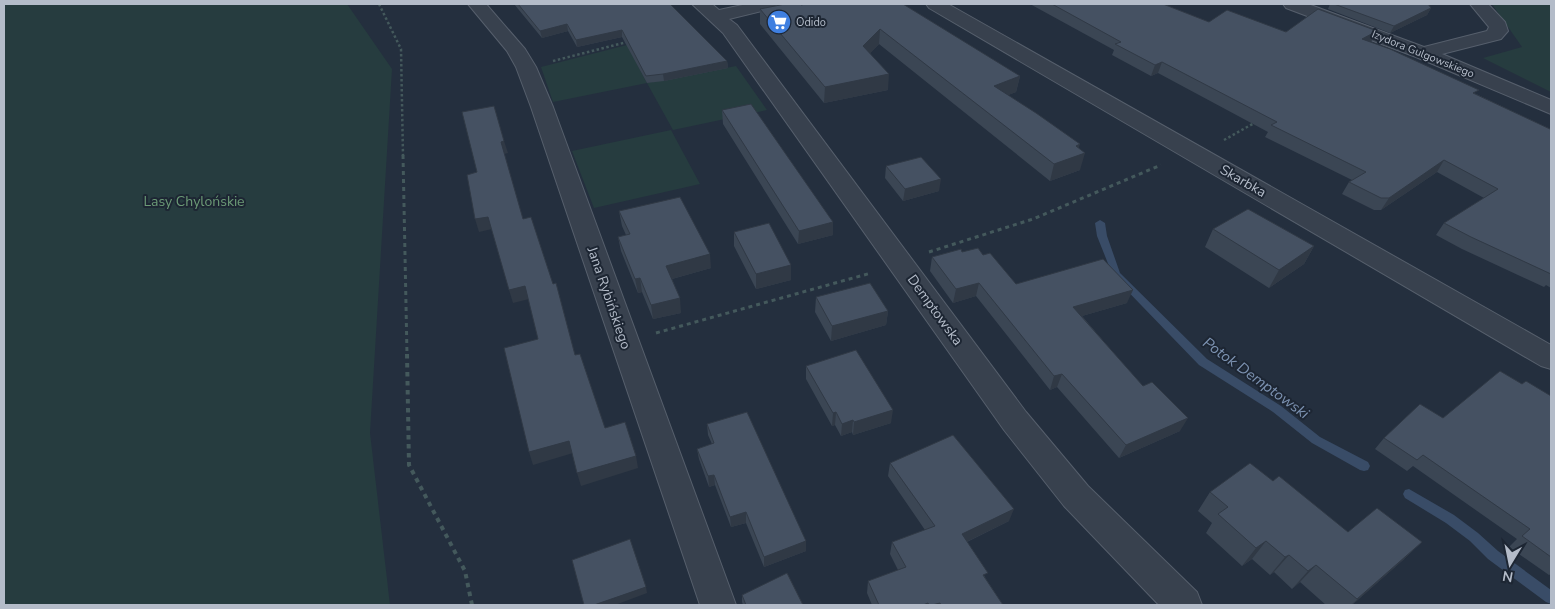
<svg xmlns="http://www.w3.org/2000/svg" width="1555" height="609" viewBox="0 0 1555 609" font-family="'Nunito Sans',sans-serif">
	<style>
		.green { fill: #263c3f }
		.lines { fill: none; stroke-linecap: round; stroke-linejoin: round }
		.stream { fill: #394c67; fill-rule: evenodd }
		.minor-casing { stroke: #565f6c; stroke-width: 2 }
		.path-far2 { stroke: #44595c; stroke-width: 2.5; stroke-dasharray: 2.5 2.5; stroke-linecap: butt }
		.path-far1 { stroke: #44595c; stroke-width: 3; stroke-dasharray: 4 4; stroke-linecap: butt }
		.path { stroke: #44595c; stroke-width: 4; stroke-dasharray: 4.5 4.5; stroke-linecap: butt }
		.minor { fill: #38414e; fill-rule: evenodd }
		.wall { fill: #3b4654 }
		.shaded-wall { fill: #303945 }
		.building { fill: #455162; stroke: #303945 }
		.labels { text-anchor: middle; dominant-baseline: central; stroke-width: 4; stroke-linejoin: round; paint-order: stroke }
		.far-poi-label { font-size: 11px; fill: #b4bcc9; stroke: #1d2633; text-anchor: start }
		.far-street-label { font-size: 11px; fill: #b4bcc9; stroke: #1d2633 }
		.street-label { font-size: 14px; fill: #b4bcc9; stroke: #1d2633 }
		.park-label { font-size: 14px; fill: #6b9a76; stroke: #1d2633 }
		.water-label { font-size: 15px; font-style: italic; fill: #7c92b1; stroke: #1d2633 }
	</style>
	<rect width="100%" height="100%" fill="#242f3e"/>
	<!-- green -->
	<path class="green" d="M4 4H347L392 69 370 433 390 605H4Z
		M1492 4H1551V92L1483 58 1522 47Z
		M627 45 647 83 736 66 767 110 673 130 647 83 553 102 541 67Z
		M671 130 700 184 594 208 572 151Z"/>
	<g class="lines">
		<!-- stream -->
		<path class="stream" d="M1100 220 1105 223 1107 236 1120 273 1207 359 1281 406 1320 437 1368 462 1370 466 1368 470 1364 471 1360 470 1312 443 1273 412 1199 365 1113 276 1097 236 1095 223Z
			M1409 489 1454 515 1478 533 1498 551 1551 590V604L1546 602 1488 559 1470 541 1446 523 1405 498 1403 494 1405 490Z"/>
		<!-- minor casing -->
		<g class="minor-casing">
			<path id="minor" d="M468 4H486L525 49 536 67 553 107 736 605H700L531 107 516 67 507 51Z
				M692 4H712L719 10 747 4H777L774 8 729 19 737 25 1026 412 1088 486 1197 592 1202 605H1159L1064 506 1004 430 723 33Z
				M926 4H948L1551 345V369L1541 366 929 8Z
				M1283 4H1308L1424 47 1487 31 1489 27 1470 4H1488L1505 22 1508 31 1501 39 1442 54 1551 100V114L1416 57 1286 8Z"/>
		</g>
		<!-- path-far2 -->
		<path class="path-far2" d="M379 4 401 49 403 156
			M553 61 627 42
			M1224 140 1256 122"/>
		<!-- path-far1 -->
		<path class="path-far1" d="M403 155 407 355
			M929 252 1033 219 1161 165
			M656 333 871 273"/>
		<!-- path -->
		<path class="path" d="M407 354 409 465 465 571 472 605"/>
		<!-- minor -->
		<use href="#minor" class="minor"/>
	</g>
	<!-- wall -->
	<path class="wall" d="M514 4H656L727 61 728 68 664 81 647 83 622 37 577 47 568 31 542 38Z
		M806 4 1020 76 1016 92 1008 95 1079 148 1080 170 1050 181 879 44 870 53 888 90 824 103 760 24V9L801 5Z
		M1030 4H1163L1209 22 1371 42 1476 94 1550 129H1551V288L1546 285 1544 287 1462 249 1436 235 1444 223 1484 198 1437 172 1381 210H1374L1342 194 1349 182 1352 180 1265 137 1268 132 1158 73 1151 76 1112 55 1114 50Z
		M1330 4H1428L1431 8 1427 15 1390 33 1328 9Z
		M722 110 833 222V235L798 244 723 124Z
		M886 166 939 191 903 201 885 178Z
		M619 211 711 268 672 279 681 313 653 319 642 292 638 293 621 251 618 237 626 235 622 226Z
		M1213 229 1314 246 1304 264 1269 288 1205 247Z
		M734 232 791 280 756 289 734 246Z
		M962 252 983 255 1016 284 1127 303 1082 316 1180 431 1119 458 1057 387 1050 390 976 296 953 303 930 271 932 257Z
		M816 297 888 311 886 325 831 341 815 312Z
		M806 366 891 423 853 435 852 432 841 436 835 425 832 426 806 379Z
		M1522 384 1551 396V574L1549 575 1509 547 1517 539 1413 466 1407 471 1375 449 1384 438 1443 418Z
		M707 424 806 551 764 567 746 523 731 527 715 485 709 487 699 459 697 449 712 444 708 435Z
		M890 463 1009 521 967 542 986 579 1003 605H872L867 593 868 581 898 570 890 554 892 542 925 530 888 476Z
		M1273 481 1348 532 1422 542 1403 560 1352 605H1326L1300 582 1292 589 1274 572 1270 575 1252 559 1242 566 1206 533 1212 523 1198 511 1210 492Z
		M742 595 803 605H743L742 602Z"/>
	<!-- shaded-wall -->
	<path class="shaded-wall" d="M1431 8 1427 15 1390 33 1394 26Z
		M567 24 568 31 542 38 540 31Z
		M880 29 879 44 862 62 863 46Z
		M622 30V37L577 47 576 40Z
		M1377 31 1371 42 1362 39Z
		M727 61 728 68 664 81 663 74Z
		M1162 62 1158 73 1151 76 1155 65Z
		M889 74 888 90 824 103 825 87Z
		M1020 76 1016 92 990 102 994 86Z
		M504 141 508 153 504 154 501 142Z
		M1080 144 1076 156 1085 153 1080 170 1050 181 1054 164 1076 146Z
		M1444 160 1437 172 1381 210 1389 198Z
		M941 179 939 191 903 201 905 189Z
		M488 217 492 229 479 232 475 219Z
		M833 222V235L798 244 799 231Z
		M1314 246 1304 264 1269 288 1279 270Z
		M710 254 711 268 668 280 666 266Z
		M791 265V280L756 289V274Z
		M640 278 642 292 638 293 635 279Z
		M979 283 976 296 953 303 956 289Z
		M525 286 529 299 513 303 509 290Z
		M1133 290 1127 303 1068 320 1073 307Z
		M680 298 681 313 653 319 651 305Z
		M888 311 886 325 831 341 832 326Z
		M1062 374 1057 387 1050 390 1054 376Z
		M893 410 891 423 853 435 854 422Z
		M836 412 835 425 832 426 833 413Z
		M1188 418 1180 431 1119 458 1126 445Z
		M853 420 852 432 841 436 842 424Z
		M569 441 573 453 533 465 529 452Z
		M636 456 638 468 581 486 577 473Z
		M714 475 715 485 709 487 708 476Z
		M1014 509 1009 521 958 546 962 534Z
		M746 512V523L731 527 730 517Z
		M806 541V551L764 567V557Z
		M1266 541 1252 559 1242 566 1256 548Z
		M1422 542 1403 560 1352 605H1351Z
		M1289 555 1274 572 1270 575 1285 557Z
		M1316 565 1300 582 1292 589 1308 571Z
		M646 587 647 593 615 605H594Z"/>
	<!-- building -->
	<path class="building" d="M518 4H670L727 61 663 74 646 76 622 30 576 40 567 24 540 31Z
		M785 4H800L801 5 806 4H903L1020 76 994 86 1036 113 1080 144 1076 146 1085 153 1054 164 880 29 863 46 889 74 825 87 760 9Z
		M1052 4H1163L1209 22 1227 10 1286 32 1318 9 1377 31 1362 39 1390 49 1479 90 1473 93 1550 129H1551V274L1471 237 1444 223 1498 189 1444 160 1389 198H1381L1349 182 1366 172 1271 125 1277 122 1162 62 1155 65 1115 44 1121 42Z
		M1334 4H1428L1431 8 1394 26Z
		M751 104 833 222 799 231 722 110Z
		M494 106 504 141 501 142 523 219 531 217 553 284 556 283 575 355 580 354 605 428 625 422 636 456 577 473 569 441 529 452 504 348 538 339 525 286 509 290 488 217 475 219 467 175 477 172 462 112Z
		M921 157 941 179 905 189 886 166Z
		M680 197 710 254 666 266 680 298 651 305 640 278 635 279 618 237 630 234 619 211Z
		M1248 209 1314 246 1279 270 1213 229Z
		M769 223 791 265 756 274 734 232Z
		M978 248 983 255 990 253 1016 284 1103 259 1133 290 1073 307 1143 386 1152 382 1188 418 1126 445 1062 374 1054 376 979 283 956 289 932 257 961 249 962 252Z
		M870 283 888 311 832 326 816 297Z
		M856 350 893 410 854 422 853 420 842 424 836 412 833 413 806 366Z
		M1500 371 1522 384 1526 381 1551 396V557L1522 536 1530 529 1423 455 1417 460 1384 438 1420 404 1443 418Z
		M747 412 806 541 764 557 746 512 730 517 714 475 708 476 697 449 714 443 707 424Z
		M953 435 1014 509 962 534 988 573 983 575 1003 605H941L940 603 932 605H929L928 603 923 605H879L868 581 906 567 892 542 935 526 890 463Z
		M1250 463 1273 481 1279 476 1348 532 1377 508 1422 542 1357 599 1316 565 1308 571 1289 555 1285 557 1266 541 1256 548 1218 514 1228 507 1210 492Z
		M630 539 646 587 594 605H584L572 560Z
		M787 573 803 605H746L742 595Z"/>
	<!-- icons -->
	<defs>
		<g id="supermarket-disc" transform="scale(1.25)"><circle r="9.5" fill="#3f7fe0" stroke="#1d2633"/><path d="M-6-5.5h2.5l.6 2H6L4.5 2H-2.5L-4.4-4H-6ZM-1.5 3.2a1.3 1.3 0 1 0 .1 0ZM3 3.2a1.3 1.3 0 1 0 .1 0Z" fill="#fff"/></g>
	</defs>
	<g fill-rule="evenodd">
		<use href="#supermarket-disc" x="779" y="22"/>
	</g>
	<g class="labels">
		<!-- far-poi labels -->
		<g class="far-poi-label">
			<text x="796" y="22">Odido</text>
		</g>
		<!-- far-street labels -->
		<g class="far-street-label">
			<text transform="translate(1423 54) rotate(22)">Izydora Gulgowskiego</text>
		</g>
		<!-- street labels -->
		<g class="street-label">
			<text transform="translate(1243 181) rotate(30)">Skarbka</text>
			<text transform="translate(609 298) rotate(71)">Jana Rybińskiego</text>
			<text transform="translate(935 310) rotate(54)">Demptowska</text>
		</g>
		<!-- park labels -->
		<g class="park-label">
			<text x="194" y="201">Lasy Chylońskie</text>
		</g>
		<!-- water labels -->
		<g class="water-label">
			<text transform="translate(1256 378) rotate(36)">Potok Demptowski</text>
		</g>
	</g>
	<!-- border -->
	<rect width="1555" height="609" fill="none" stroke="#b4bcc9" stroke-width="10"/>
	<!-- north arrow -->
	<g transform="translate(1510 564) rotate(190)" stroke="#1d2633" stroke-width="4" paint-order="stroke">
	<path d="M0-4L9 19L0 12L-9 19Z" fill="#b4bcc9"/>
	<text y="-8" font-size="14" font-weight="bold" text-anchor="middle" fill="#b4bcc9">N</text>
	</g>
</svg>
